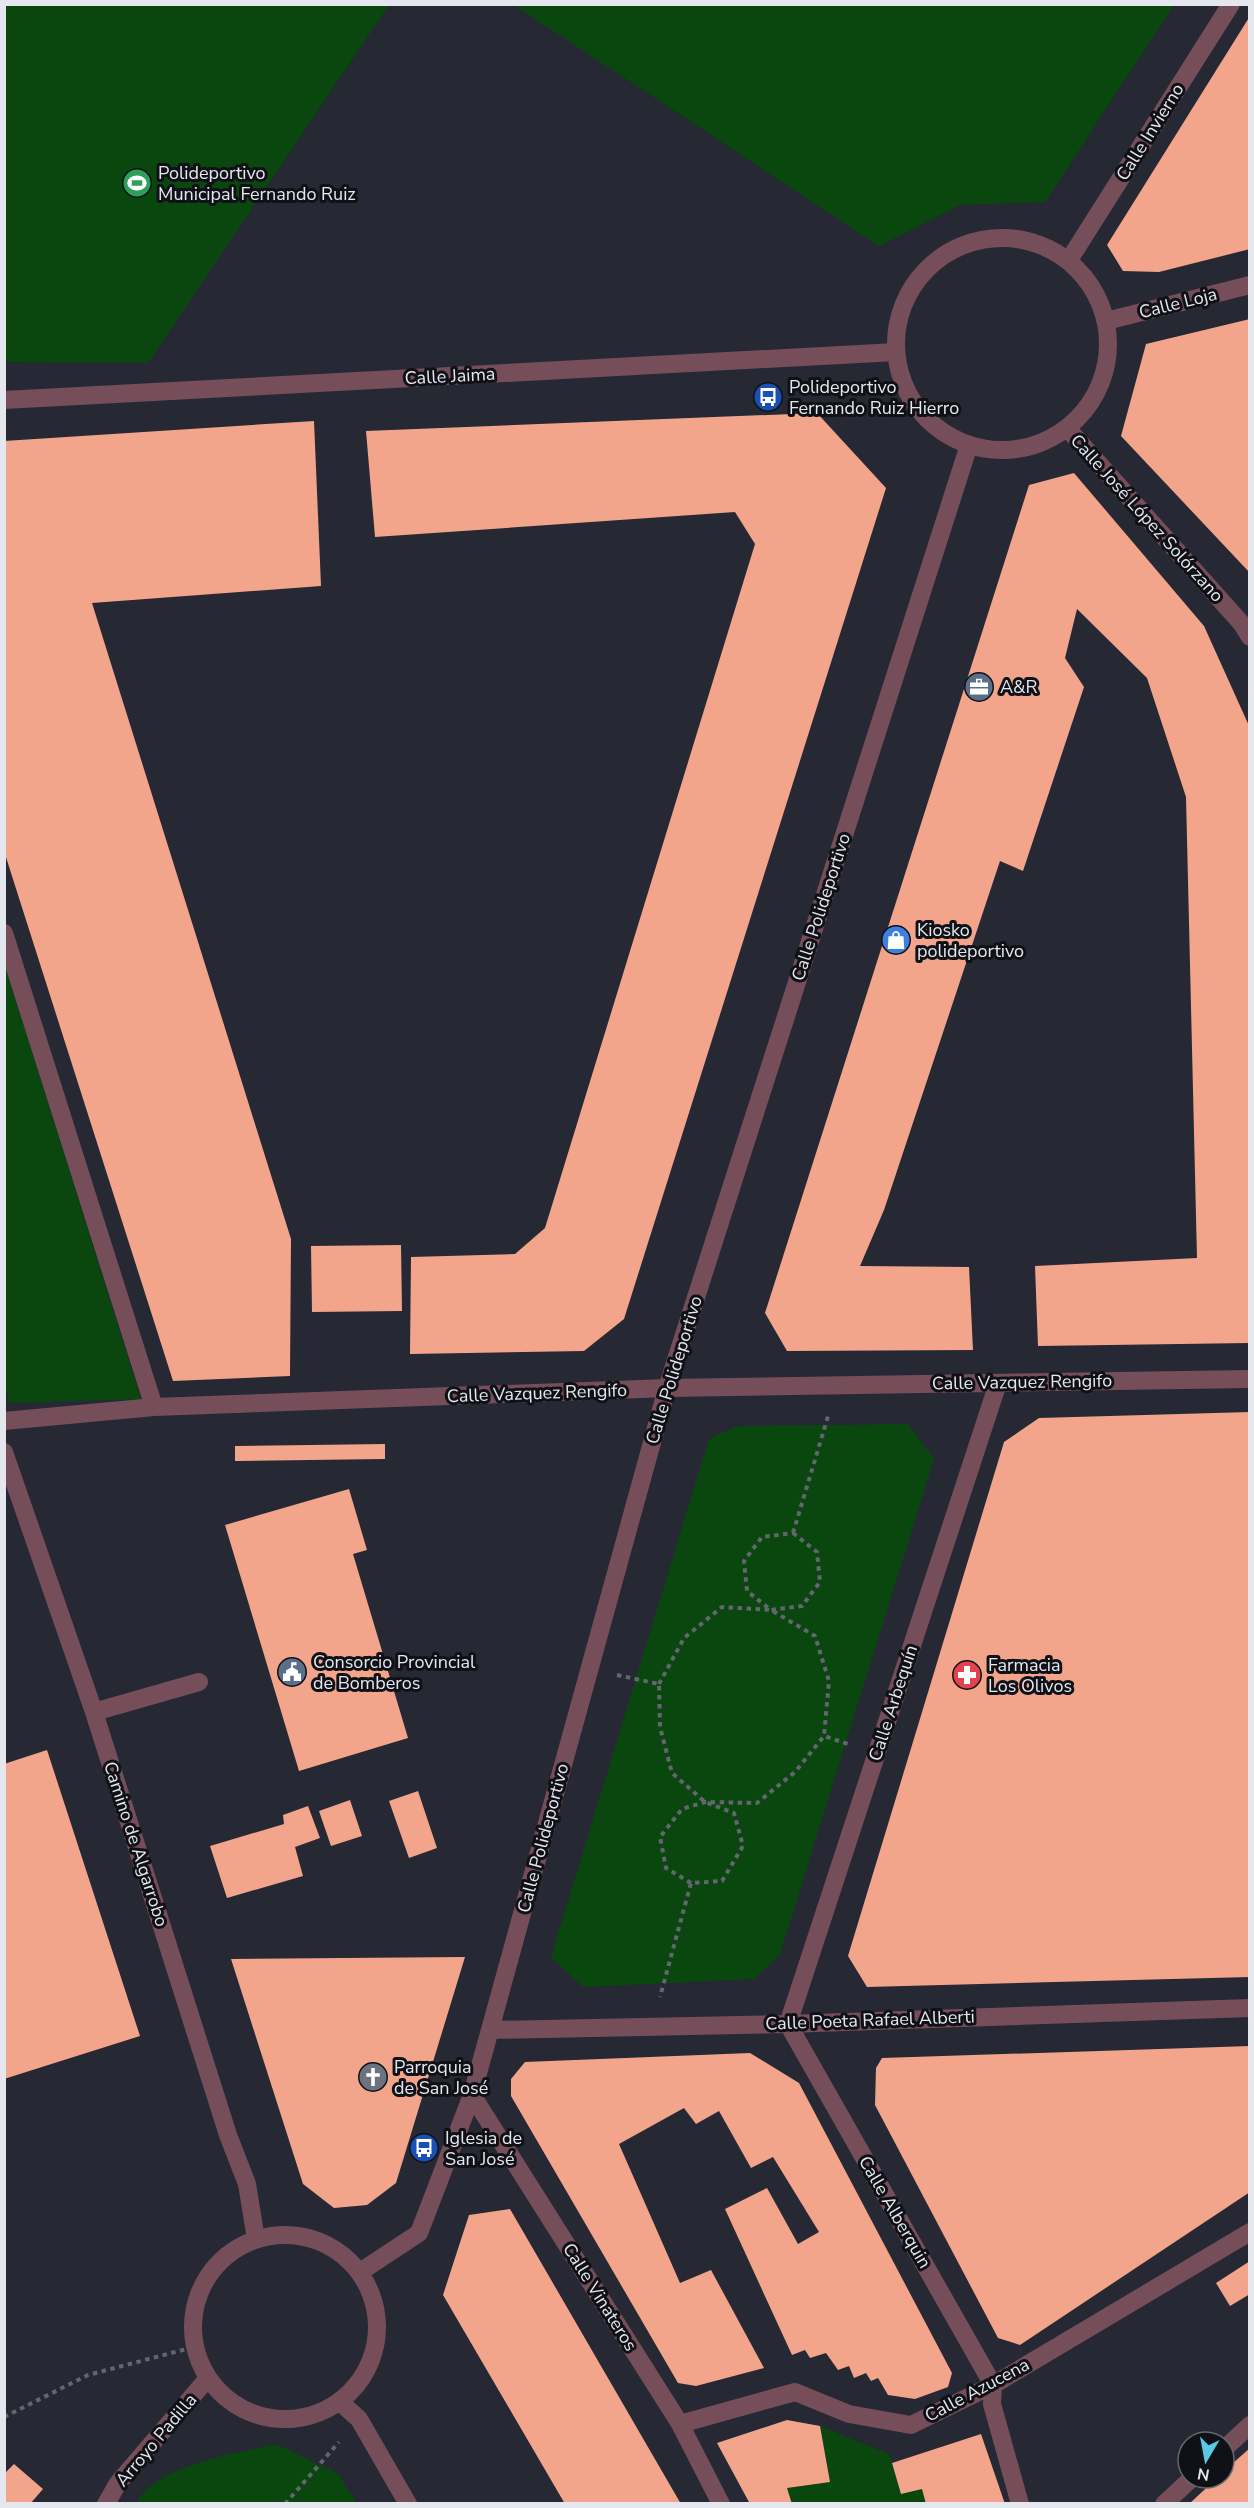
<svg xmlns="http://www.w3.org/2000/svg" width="1254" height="2508" viewBox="0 0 1254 2508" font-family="'Nunito Sans',sans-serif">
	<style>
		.green { fill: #0a470f }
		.building { fill: #f3a58c }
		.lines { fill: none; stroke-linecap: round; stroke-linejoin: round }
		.path { stroke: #63656f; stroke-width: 4; stroke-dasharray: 4.5 4.5; stroke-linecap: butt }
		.minor { stroke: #764e59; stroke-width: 18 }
		.labels { text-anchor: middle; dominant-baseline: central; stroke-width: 6; stroke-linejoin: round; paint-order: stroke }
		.street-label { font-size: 18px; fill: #e5e7ef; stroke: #101116 }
		.poi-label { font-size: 18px; fill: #e5e7ef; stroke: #101116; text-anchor: start }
	</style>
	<rect width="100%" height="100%" fill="#262834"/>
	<!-- green -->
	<path class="green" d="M4 5H389L148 363 5 362Z
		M514 5H1174L1045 202 960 205 879 246Z
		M4 963 141 1399 10 1403 5 1386Z
		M908 1424 934 1459 780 1954 754 1979 583 1987 551 1957 709 1439 737 1426Z
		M820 2426 889 2454 901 2493 922 2489 926 2503H792L787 2488 830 2482Z
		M276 2444 337 2473 355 2500 354 2503H136C158 2464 234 2454 276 2444Z"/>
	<!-- building -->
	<path class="building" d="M1250 16V249L1159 272 1123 271 1107 245Z
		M1250 319V573L1121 436 1146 344Z
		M817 413 886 488 624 1319 584 1351 410 1354 411 1257 515 1254 545 1228 755 544 735 512 375 537 366 431Z
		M314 421 321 586 92 603 291 1239 290 1376 173 1381 4 851V441Z
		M1074 473 1204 626 1250 728V1343L1038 1346 1035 1266 1197 1258 1186 797 1147 678 1077 609 1065 658 1084 687 1023 871 1000 861 884 1210 860 1266 969 1267 973 1350 787 1351 765 1313 1029 485Z
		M401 1245 402 1311 312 1312 311 1246Z
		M1250 1412V1977L867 1987 848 1956 1004 1442 1039 1418Z
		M385 1444V1459L235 1461V1446Z
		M349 1489 367 1550 353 1554 408 1738 299 1771 225 1525Z
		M47 1750 140 2036 4 2079V1764Z
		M418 1791 437 1848 409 1858 389 1801Z
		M350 1800 362 1836 331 1846 319 1811Z
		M308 1806 320 1838 295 1847 303 1876 227 1898 210 1846 284 1824 283 1815Z
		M465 1957 396 2183 367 2205 334 2208 303 2184 231 1959Z
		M1250 2046V2192L1020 2345 998 2338 875 2105 876 2068 882 2058Z
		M750 2053 799 2083 952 2373 948 2387 915 2399 888 2395 878 2378 871 2381 866 2373 854 2378 849 2366 838 2370 826 2353 810 2358 805 2350 792 2355 725 2209 767 2188 798 2244 819 2232 773 2157 751 2168 719 2111 696 2124 684 2108 619 2144 680 2283 711 2270 764 2368 696 2386 678 2383 511 2096V2079L525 2062Z
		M510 2209 681 2504H565L443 2295 469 2215Z
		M1250 2261V2294L1230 2306 1216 2283Z
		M787 2420 820 2426 830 2482 787 2488 792 2504H750L717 2443Z
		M981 2434 1005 2504H926L922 2489 901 2494 892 2463Z
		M1250 2448V2504H1189L1217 2478H1224V2471Z
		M14 2464 43 2489 30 2504H4V2474Z"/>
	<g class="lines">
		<!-- path -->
		<path class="path" d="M793 1533 817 1552 820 1582 802 1606 771 1610 747 1591 744 1561 762 1537Z
			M793 1533 829 1413
			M617 1675 659 1684 660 1727 672 1773 705 1802 734 1813 743 1846 722 1881 691 1883 660 1997
			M659 1684 684 1638 722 1607 771 1610 815 1636 829 1681 824 1736
			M691 1883 666 1868 660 1837 682 1809 705 1802 757 1803 795 1772 824 1736 851 1745
			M4 2417 88 2375 194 2347
			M285 2504 339 2442"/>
		<!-- minor -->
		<path class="minor" d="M896 344a106 106 0 1 1 212 0a106 106 0 1 1-212 0Z
			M1069 260 1231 4
			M1106 321 1250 285
			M4 400 896 352
			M1067 428 1242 624 1250 637
			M4 933 154 1407
			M998 1383 788 2024 993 2385 992 2404 1020 2504
			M4 1421 154 1407 667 1388 1250 1379
			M4 1452 94 1712 228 2135 247 2184 256 2239
			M94 1712 199 1682
			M490 2030 788 2024 1250 2008
			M472 2095 680 2424 721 2504
			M193 2327a92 92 0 1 1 184 0a92 92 0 1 1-184 0Z
			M360 2272 419 2233 472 2095 667 1388 969 445
			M340 2402 359 2419 408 2504
			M680 2424 795 2392 849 2414 911 2425 993 2385 1250 2232
			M1224 2449 1250 2425
			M106 2504 118 2483 208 2378
			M1164 2504 1192 2478"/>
	</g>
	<!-- icons -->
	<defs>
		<g id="stadium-disc" transform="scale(1.5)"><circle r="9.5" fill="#2e9e5b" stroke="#101116"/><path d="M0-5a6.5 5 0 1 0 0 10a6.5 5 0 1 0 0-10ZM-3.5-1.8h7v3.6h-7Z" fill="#fff"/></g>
		<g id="bus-disc" transform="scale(1.5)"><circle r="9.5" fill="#1a4fb4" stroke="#101116"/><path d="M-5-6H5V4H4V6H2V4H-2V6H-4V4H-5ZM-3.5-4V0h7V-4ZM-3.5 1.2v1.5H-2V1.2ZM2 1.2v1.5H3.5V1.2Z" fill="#fff"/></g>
		<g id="office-disc" transform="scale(1.5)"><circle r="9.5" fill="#5c6f8a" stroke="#101116"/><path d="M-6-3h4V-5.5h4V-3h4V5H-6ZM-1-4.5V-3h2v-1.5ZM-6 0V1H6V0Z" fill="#fff"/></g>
		<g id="shop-disc" transform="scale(1.5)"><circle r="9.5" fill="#3f7fe0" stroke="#101116"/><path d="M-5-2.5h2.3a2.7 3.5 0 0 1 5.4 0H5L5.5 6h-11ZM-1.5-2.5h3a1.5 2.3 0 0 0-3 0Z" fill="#fff"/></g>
		<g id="civic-disc" transform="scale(1.5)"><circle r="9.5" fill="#5c6f8a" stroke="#101116"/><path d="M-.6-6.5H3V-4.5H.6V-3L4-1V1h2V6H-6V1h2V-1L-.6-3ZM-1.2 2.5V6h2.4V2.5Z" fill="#fff"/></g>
		<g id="pharmacy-disc" transform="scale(1.5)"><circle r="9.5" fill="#e0444e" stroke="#101116"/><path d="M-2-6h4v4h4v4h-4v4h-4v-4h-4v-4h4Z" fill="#fff"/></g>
		<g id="church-disc" transform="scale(1.5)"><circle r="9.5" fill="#6b7280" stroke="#101116"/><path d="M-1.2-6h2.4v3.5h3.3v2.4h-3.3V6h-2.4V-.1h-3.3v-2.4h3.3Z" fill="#fff"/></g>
	</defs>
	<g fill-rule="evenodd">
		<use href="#stadium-disc" x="137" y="183"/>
		<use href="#bus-disc" x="768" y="397"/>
		<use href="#office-disc" x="979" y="687"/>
		<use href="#shop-disc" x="896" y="940"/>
		<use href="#civic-disc" x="292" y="1672"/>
		<use href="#pharmacy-disc" x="967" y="1675"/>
		<use href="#church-disc" x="373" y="2077"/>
		<use href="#bus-disc" x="424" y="2148"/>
	</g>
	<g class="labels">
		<!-- street labels -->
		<g class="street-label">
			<text transform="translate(1150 132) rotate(-58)">Calle Invierno</text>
			<text transform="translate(1178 303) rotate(-14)">Calle Loja</text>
			<text transform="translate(450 376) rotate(-3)">Calle Jaima</text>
			<text transform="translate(1147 518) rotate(48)">Calle José López Solórzano</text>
			<text transform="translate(821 907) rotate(-72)">Calle Polideportivo</text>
			<text transform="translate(674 1370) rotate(-73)">Calle Polideportivo</text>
			<text transform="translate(1022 1382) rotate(-1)">Calle Vazquez Rengifo</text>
			<text transform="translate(537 1393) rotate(-2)">Calle Vazquez Rengifo</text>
			<text transform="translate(893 1703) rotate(-72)">Calle Arbequín</text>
			<text transform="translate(543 1838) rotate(-75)">Calle Polideportivo</text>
			<text transform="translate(136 1844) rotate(72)">Camino de Algarrobo</text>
			<text transform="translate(870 2020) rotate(-2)">Calle Poeta Rafael Alberti</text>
			<text transform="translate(895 2212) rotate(60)">Calle Alberquin</text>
			<text transform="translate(600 2297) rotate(58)">Calle Vinateros</text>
			<text transform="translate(977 2390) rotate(-28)">Calle Azucena</text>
			<text transform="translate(156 2440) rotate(-50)">Arroyo Padilla</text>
		</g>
		<!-- poi labels -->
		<g class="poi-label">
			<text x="158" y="173">Polideportivo<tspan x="158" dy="21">Municipal Fernando Ruiz</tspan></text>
			<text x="789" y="387">Polideportivo<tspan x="789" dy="21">Fernando Ruiz Hierro</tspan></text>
			<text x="1000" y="687">A&amp;R</text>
			<text x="917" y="930">Kiosko<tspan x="917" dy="21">polideportivo</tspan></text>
			<text x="313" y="1662">Consorcio Provincial<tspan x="313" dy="21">de Bomberos</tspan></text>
			<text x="988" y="1665">Farmacia<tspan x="988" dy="21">Los Olivos</tspan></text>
			<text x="394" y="2067">Parroquia<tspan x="394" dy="21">de San José</tspan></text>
			<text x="445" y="2138">Iglesia de<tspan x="445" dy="21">San José</tspan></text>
		</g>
	</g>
	<!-- border -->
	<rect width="1254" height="2508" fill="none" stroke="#e5e7ef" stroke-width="12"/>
	<!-- north arrow -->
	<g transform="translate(1206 2460) rotate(190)"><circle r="28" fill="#101116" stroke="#65676d" stroke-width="1.5"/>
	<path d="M0-4.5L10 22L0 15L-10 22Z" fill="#58c8e4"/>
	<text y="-9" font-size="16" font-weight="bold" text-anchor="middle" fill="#e5e7ef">N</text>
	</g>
</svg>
